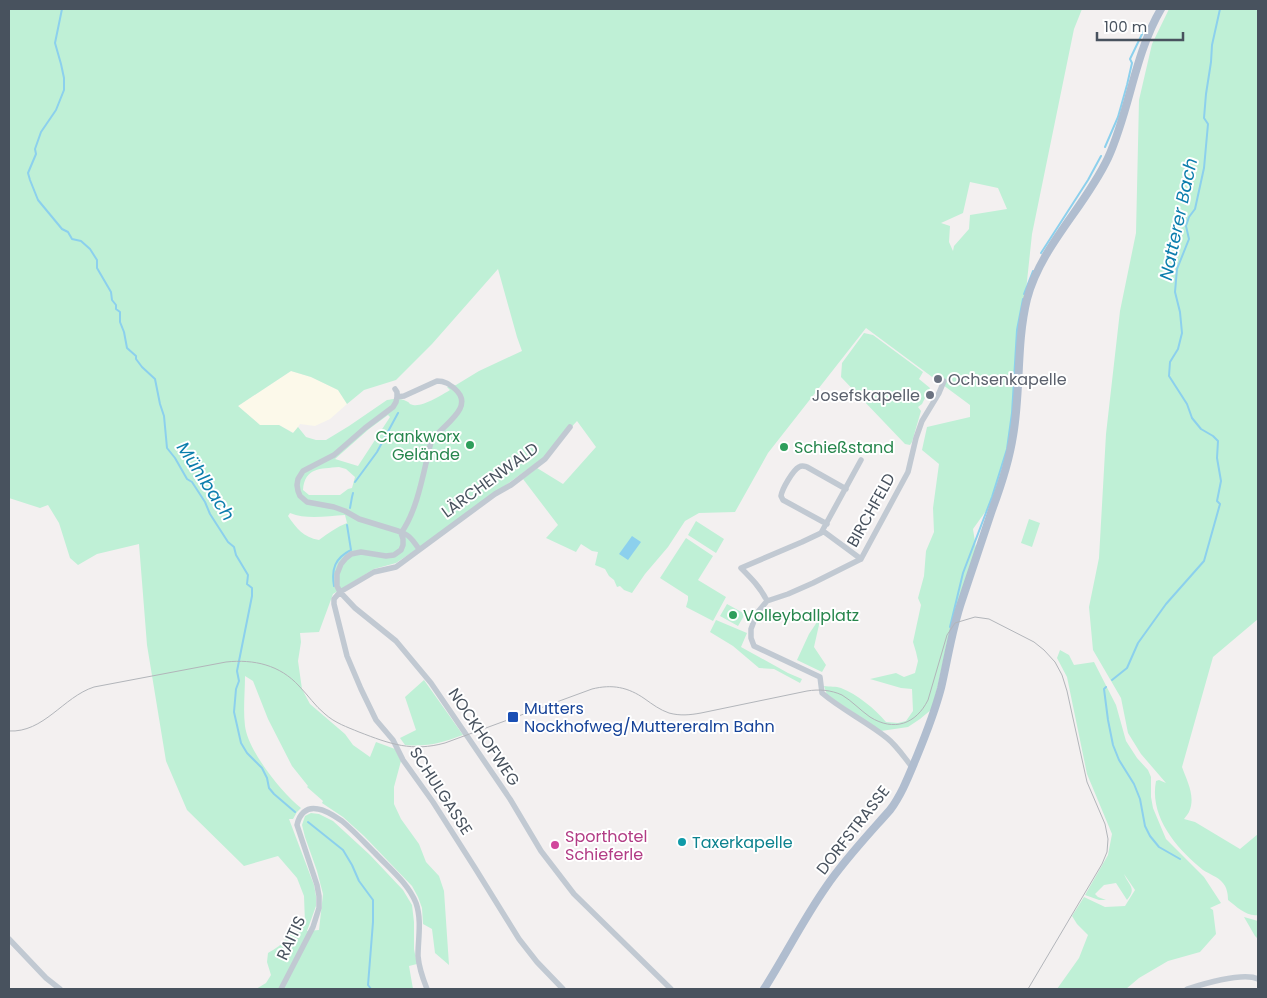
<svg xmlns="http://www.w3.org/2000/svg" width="1267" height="998" viewBox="0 0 1267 998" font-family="Poppins,sans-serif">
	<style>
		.commercial { fill: #fcf9ea }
		.green { fill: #bff0d6; fill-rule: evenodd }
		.water { fill: #8cd0ed }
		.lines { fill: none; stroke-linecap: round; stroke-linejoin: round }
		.stream { stroke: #8cd0ed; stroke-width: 2 }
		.minor { stroke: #c1c9d2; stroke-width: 5.5 }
		.major { stroke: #b0bdcf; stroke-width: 8 }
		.tram { stroke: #b2b5ba; stroke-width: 1 }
		.worship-dot { fill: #6b7280; stroke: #fff; stroke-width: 2 }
		.leisure-dot { fill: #2e9e5b; stroke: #fff; stroke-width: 2 }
		.transit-dot { fill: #1a4fb4; stroke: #fff; stroke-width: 2 }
		.culture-dot { fill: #0f9aa8; stroke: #fff; stroke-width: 2 }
		.hotel-dot { fill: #d1479c; stroke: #fff; stroke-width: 2 }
		.labels { text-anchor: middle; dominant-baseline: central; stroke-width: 4; stroke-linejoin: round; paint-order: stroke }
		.worship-label { font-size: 16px; fill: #5b616d; stroke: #fff; text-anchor: start }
		.leisure-label { font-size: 16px; fill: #27864d; stroke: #fff; text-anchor: start }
		.street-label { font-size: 16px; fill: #48525e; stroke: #fff }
		.transit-label { font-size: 16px; fill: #164399; stroke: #fff; text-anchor: start }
		.hotel-label { font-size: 16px; fill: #b23c85; stroke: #fff; text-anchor: start }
		.culture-label { font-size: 16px; fill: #0d838f; stroke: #fff; text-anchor: start }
		.water-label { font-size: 18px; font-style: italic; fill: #0c7ead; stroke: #fff }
	</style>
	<rect width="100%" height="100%" fill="#f3f0f0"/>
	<!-- commercial -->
	<path class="commercial" d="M291 371 311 377 338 390 347 404 330 419 315 426 300 424 294 433 279 425H260L238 406Z"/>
	<!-- green -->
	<path class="green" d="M9 9H1082L1074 29 1032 234 1013 413 1007 449 993 501 973 529 976 548 950 633 947 642 941 671 932 709 920 719 908 727 881 731 827 695 824 686C830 687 836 686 841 688 857 694 875 709 886 722L898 723 906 721 913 711 912 689 901 688 870 679 896 673 904 677 915 673 918 661 916 652 913 642 921 605 918 598 924 576 926 551 934 532 933 508 939 464 922 450 927 427 970 417V405L866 328 768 453 735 512 699 513 685 521 668 547 645 574 632 593 624 590 620 586 617 587 614 580 609 576 605 569 595 565 598 552 592 551 581 544 576 552 546 538 558 525 523 479 537 468 563 484 596 447 577 421 543 458 423 545 396 563 374 569 333 594 319 632 300 633 301 642 298 661 302 689 310 704 345 734 353 745 370 757 376 742 395 749 401 761 394 787V804L401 819 419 844 426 862 439 876 444 891 449 965 435 953 432 929 423 924 422 908 418 897 412 886 364 836 343 817 322 803 323 801 307 787 308 786 292 766 268 719 253 681 245 676C245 692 243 710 245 726 248 751 282 793 301 808L297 812 293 819H289L314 885 316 896V906L307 931 319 930 323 894 317 871 305 837 302 825 305 816 311 813 319 814 333 821 370 855 403 890 412 905 414 922V949L417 964 409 966 413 989H256L266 983 271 975 267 962 268 953C271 951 275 949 279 946 287 940 288 930 299 932V924L305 923 304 896 297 878 278 856 244 866 187 810 166 761 147 645 139 544 97 554 78 565 70 558 59 523 48 505 40 508 9 498ZM970 182 998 188 1007 209 970 215 969 229 954 246 953 251 949 242 950 226 941 223 963 213ZM498 269 517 337 522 351 479 371 456 385 447 387 450 390C442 395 423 407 413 405 408 404 411 403 406 401 401 398 392 399 387 400L349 426 326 440H316L306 437 298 427 293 433 279 425H260L238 406 291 371 311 377 338 390 347 404 364 390 396 380 432 344ZM388 415 390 417 358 466 335 459 369 429ZM339 467 346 469 355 477 352 488 348 489 340 495H309L303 490C305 467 320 469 339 467ZM290 513C307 520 327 516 345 515L347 523C337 527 328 533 319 540 303 537 297 529 288 516Z
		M1169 9H1258V619L1213 657 1182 767C1187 781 1196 797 1189 812 1188 814 1186 816 1184 819L1195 822 1240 849 1258 834V915C1247 917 1237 907 1228 900 1228 894 1227 887 1222 882 1218 877 1209 874 1203 870 1177 849 1149 817 1156 781L1159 780 1166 783 1141 754 1128 733 1121 698 1093 650 1089 607 1099 558 1106 434 1120 311 1136 233 1139 100 1152 44Z
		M864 333 873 335 923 372 919 379 930 388 922 404 918 407 921 411 912 442 910 445 905 444 841 377 842 363Z
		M1029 519 1040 523 1032 547 1021 543Z
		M696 521 724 539 716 553 688 535Z
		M686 538 713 556 698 580 726 597 713 621 686 607 688 600V596L660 578Z
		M727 604 745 614 738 626 720 616Z
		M821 616 814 647 826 665 822 672 797 660 809 634Z
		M716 620 747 633 741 647 788 673 802 679 800 683 774 669 759 668 733 646 710 632Z
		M1060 650 1069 655 1074 665 1094 662 1116 705 1126 741 1137 758 1148 770 1151 777V797L1153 808 1166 839 1204 877 1221 903 1210 908 1213 910 1216 934 1200 952 1168 961 1139 978 1126 989H1057L1079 958 1088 935 1077 924 1072 916 1084 897 1105 907 1125 906 1135 890 1124 874C1129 886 1137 888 1127 900L1116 883 1104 885 1095 894 1098 897 1106 900H1099L1085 895 1108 855 1112 834 1087 774 1067 677 1057 658Z
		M424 680 463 735C441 743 428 747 405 745L400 738 416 730 405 697Z
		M1244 917 1258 921V939L1255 936Z"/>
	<!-- water -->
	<path class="water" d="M632 536 641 542 628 560 619 554Z"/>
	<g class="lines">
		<!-- stream -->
		<path class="stream" d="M62 9 55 43 61 64 64 78V90L56 110 41 132 35 149 36 154 28 173 30 180 38 200 62 229 68 232 72 239 81 241 90 249 97 260V268L111 292 112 300 116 305V309L120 312V322L124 332 127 348 136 356V359L142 367 155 379 160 404 164 416 167 448 175 458 187 479 192 482 205 502 210 514 228 542 234 547 236 555 248 575 247 584 252 588V596L237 671 239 681 236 689 234 712 241 743 247 753 262 768 267 778 269 788 274 794 295 812
			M1105 147 1118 117 1127 85 1132 63 1130 59 1145 28
			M1041 253 1088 180 1101 156
			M1024 294 1033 271
			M355 482 377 452 398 413
			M350 508 352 497 353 493
			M334 586C331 569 335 558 351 550L347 525
			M950 627 963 573 992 497 1007 449 1012 413 1017 330 1023 299
			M1112 680 1127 668 1138 643 1166 604 1204 561 1220 504 1217 501 1221 481 1217 458 1218 441 1213 436 1201 429 1192 418 1187 404 1169 376 1170 362 1178 349 1182 333 1180 312 1175 292 1177 269 1189 239 1186 226 1189 217 1195 209 1204 168 1208 124 1204 118 1206 94 1211 62 1212 45 1220 9
			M1106 687 1104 689 1108 720 1113 745 1119 760 1134 784 1140 799 1145 826 1150 836 1159 847 1180 859
			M308 822 343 850 352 865 359 881 373 900V922L368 985 371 989"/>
		<!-- minor -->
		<path class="minor" d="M395 389 397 392V397L396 402 393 407 365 428 334 455 303 471 298 479 297 485 298 491 300 496 307 502 334 507 345 511 359 519 398 531C400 532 403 533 405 534 411 536 415 544 419 549
			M397 397 404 396 437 381C445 381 449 384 455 389 477 408 439 427 431 442 424 469 418 510 401 533
			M827 524 783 500 781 496C782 489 793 470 799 467 802 465 804 466 807 467L846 489
			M823 531 861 559
			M401 533 403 539V545L401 550 394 555 386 556 361 552 351 554 346 558 341 564 337 574V586L340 592 355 608 396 641 431 683 510 799 541 851 574 894 671 989
			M767 601C761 588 751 578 741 568L802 542 821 533 861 460
			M912 767C904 757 897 746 887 738 866 721 842 710 822 693L820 677 754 646 751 638V629L757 613 767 601 788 594 813 583 861 559 908 472 916 438 922 421 939 393 944 381
			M9 939 46 978 60 989
			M281 989 313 927 319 908V896L317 885 297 825C299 815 306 806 318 809 326 810 336 817 342 821 354 831 364 842 375 853 389 868 408 883 416 903 422 920 418 939 418 956 419 968 423 979 427 989
			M563 989 537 962 519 939 475 868 433 802 403 760 393 740 376 720 361 689 347 656 334 604V599L340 592 374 572 396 567 495 494 511 485 545 459 570 427
			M1187 989C1203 984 1244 972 1258 979"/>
		<!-- major -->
		<path class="major" d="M764 989C785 956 803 920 826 887 845 859 868 835 890 810 902 794 909 775 917 756 926 734 935 711 941 688 948 658 952 629 962 600 972 570 982 540 992 510 1001 486 1009 462 1013 436 1021 391 1016 344 1027 299 1041 246 1085 207 1108 158 1130 110 1134 55 1161 9"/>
		<!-- tram -->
		<path class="tram" d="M9 731C44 733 63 697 94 687L226 662C254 659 280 665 299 686 308 695 315 706 325 714 335 723 347 727 359 732 390 744 412 752 445 743L592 689C612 684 628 687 645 699 652 704 660 710 669 713 680 716 690 715 701 713L807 691C819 689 831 690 842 695 852 701 860 710 870 717 894 732 916 724 928 700L947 635 955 623 975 617 989 619 1034 642 1044 650 1055 662 1062 675 1067 691 1087 782 1105 824 1108 839 1107 852 1102 864 1028 989"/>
	</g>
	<!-- markers -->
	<g class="worship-dot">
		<circle cx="938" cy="379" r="5"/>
		<circle cx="930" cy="395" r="5"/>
	</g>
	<g class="leisure-dot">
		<circle cx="470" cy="445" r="5"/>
		<circle cx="784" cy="447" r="5"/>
		<circle cx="733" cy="615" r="5"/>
	</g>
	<rect class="transit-dot" x="507" y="711" width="12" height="12" rx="2.5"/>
	<circle class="culture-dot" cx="682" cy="842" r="5"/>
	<circle class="hotel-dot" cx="555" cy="845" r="5"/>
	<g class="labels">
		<!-- worship labels -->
		<g class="worship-label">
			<text x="948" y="379">Ochsenkapelle</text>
			<text x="920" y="395" text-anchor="end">Josefskapelle</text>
		</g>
		<!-- leisure labels -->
		<g class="leisure-label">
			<text x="460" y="436" text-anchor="end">Crankworx<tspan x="460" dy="18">Gelände</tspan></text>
			<text x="794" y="447">Schießstand</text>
			<text x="743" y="615">Volleyballplatz</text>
		</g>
		<!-- street labels -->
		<g class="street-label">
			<text transform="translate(490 480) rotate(-36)">LÄRCHENWALD</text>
			<text transform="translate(871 510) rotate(-61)">BIRCHFELD</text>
			<text transform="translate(484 737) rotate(56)">NOCKHOFWEG</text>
			<text transform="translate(441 791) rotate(57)">SCHULGASSE</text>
			<text transform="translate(853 830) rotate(-52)">DORFSTRASSE</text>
			<text transform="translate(291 938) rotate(-65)">RAITIS</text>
		</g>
		<!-- transit labels -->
		<g class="transit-label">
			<text x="524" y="708">Mutters<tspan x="524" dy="18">Nockhofweg/Muttereralm Bahn</tspan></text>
		</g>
		<!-- hotel labels -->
		<g class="hotel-label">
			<text x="565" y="836">Sporthotel<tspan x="565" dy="18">Schieferle</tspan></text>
		</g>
		<!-- culture labels -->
		<g class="culture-label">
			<text x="692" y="842">Taxerkapelle</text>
		</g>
		<!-- water labels -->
		<g class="water-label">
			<text transform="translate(1178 219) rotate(-78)">Natterer Bach</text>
			<text transform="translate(206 481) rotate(57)">Mühlbach</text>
		</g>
	</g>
	<!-- border -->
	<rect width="1267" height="998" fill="none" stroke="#48525e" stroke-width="20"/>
	<!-- scale -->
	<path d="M1097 32v8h86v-8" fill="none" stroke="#48525e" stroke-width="2.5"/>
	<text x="1104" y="32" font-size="15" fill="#48525e" stroke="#ffffff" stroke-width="4" paint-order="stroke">100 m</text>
</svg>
